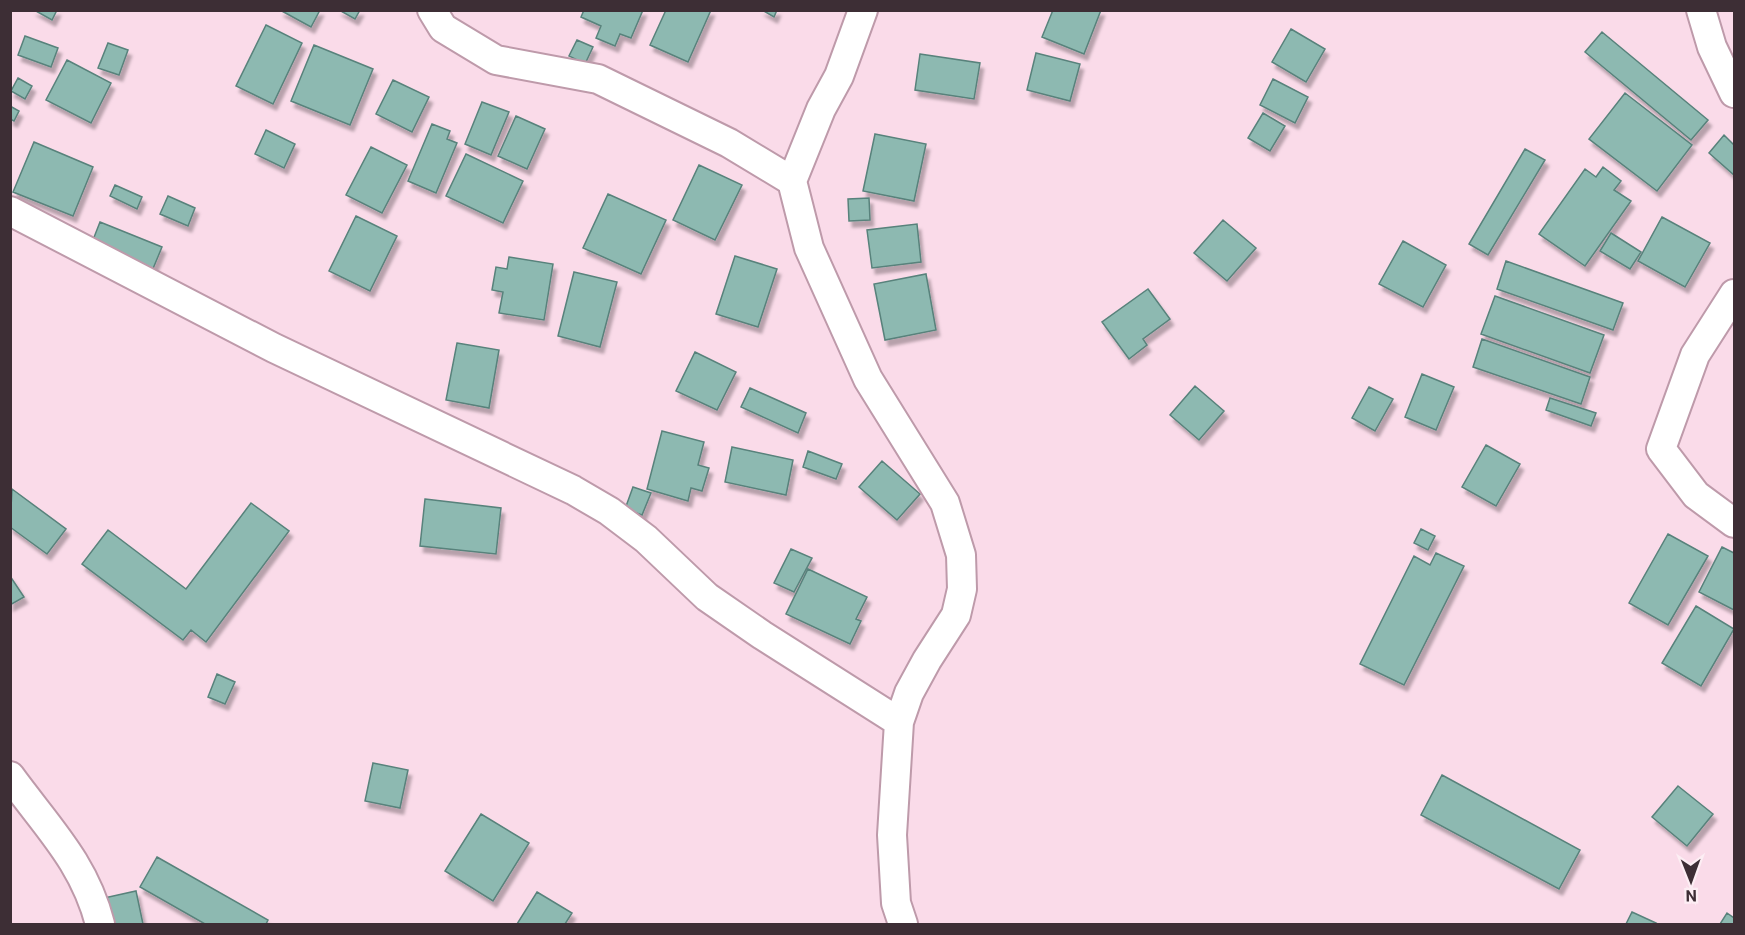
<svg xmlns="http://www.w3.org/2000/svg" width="1745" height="935" viewBox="0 0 1745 935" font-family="Roboto,sans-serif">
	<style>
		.building { fill: #8db9b1; stroke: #58827b; stroke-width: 1.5; filter: url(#shadow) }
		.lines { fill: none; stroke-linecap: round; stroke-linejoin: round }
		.street-casing { stroke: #be9aaa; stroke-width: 32 }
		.street { stroke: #fff; stroke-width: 28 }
	</style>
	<defs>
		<filter id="shadow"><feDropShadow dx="3.5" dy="6" stdDeviation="1.5" flood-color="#0004"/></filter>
	</defs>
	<rect width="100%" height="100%" fill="#fadbe9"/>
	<!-- building -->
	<path class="building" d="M34 10H57L52 20Z
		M280 10H320L311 27Z
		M339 10H360L355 19Z
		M584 10H643L631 38 620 34 615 46 596 38 601 26 581 17Z
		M666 10H711L688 62 650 45Z
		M762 10H777L774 17Z
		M1053 10H1101L1084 54 1042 37Z
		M266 25 302 43 273 104 236 86Z
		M1291 29 1325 49 1306 82 1272 62Z
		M1602 32 1708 120 1691 140 1585 52Z
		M25 36 58 48 51 67 18 55Z
		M577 40 593 47 585 64 569 56Z
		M108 43 128 50 119 75 98 68Z
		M314 45 373 69 350 125 291 101Z
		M1036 53 1080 64 1070 101 1027 90Z
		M920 54 980 63 974 99 915 90Z
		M67 60 111 83 91 123 46 100Z
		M18 78 32 86 25 99 11 91Z
		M1273 79 1308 97 1295 123 1260 105Z
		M393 80 429 97 412 132 376 114Z
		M1625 93 1692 145 1657 191 1589 139Z
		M482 102 509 112 491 155 465 144Z
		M10 106 19 111 14 121 10 119Z
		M1263 113 1285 126 1270 151 1248 138Z
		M516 116 545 129 527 169 498 156Z
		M432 124 450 131 447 139 457 143 436 193 408 181Z
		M266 130 295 144 284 168 255 154Z
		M875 134 926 144 914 201 863 191Z
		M1724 135 1734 145V175L1709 153Z
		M34 142 93 167 73 216 13 192Z
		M371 147 407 165 382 213 346 195Z
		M1525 149 1545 160 1488 255 1469 244Z
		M466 154 523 181 503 223 446 196Z
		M699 165 742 185 715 240 673 220Z
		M1603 167 1621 181 1614 190 1631 201 1585 266 1539 234 1585 169 1596 177Z
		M115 185 142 197 137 209 110 196Z
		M608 194 666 220 641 274 583 248Z
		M168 196 195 208 188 226 160 214Z
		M869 198 870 220 849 221 848 199Z
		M356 216 397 236 370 291 329 271Z
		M1662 217 1710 243 1685 287 1638 261Z
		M1223 220 1256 248 1227 281 1194 253Z
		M100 222 162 247 152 271 91 245Z
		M917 224 921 262 872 268 867 230Z
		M1611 233 1641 252 1630 269 1600 251Z
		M1403 241 1446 265 1423 307 1379 284Z
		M735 256 777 269 758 327 716 314Z
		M509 257 553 264 544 320 499 313 503 292 492 290 496 267 507 269Z
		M1506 261 1623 303 1613 330 1497 289Z
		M574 272 617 282 600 347 558 336Z
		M926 274 936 330 885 340 874 284Z
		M1148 289 1170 319 1143 339 1147 345 1129 359 1102 322Z
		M1495 296 1604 335 1590 373 1481 334Z
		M1482 339 1590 377 1581 404 1473 367Z
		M457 343 499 350 489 408 446 400Z
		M695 352 736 372 717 410 676 391Z
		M1422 374 1454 387 1436 430 1405 417Z
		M1195 386 1224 411 1199 440 1170 415Z
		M1369 387 1393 399 1375 431 1352 418Z
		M750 388 806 413 798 433 741 407Z
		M1550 398 1596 413 1591 426 1546 410Z
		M662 431 704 442 698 465 709 468 702 491 691 488 688 501 647 489Z
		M1486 445 1520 464 1496 506 1462 487Z
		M732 447 793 460 786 495 725 482Z
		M808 451 842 464 836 479 803 467Z
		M882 461 920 494 897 520 859 487Z
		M633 487 651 493 642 515 625 509Z
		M12 489 66 529 47 554 10 527Z
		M425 499 501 508 496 554 420 546Z
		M251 503 289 531 206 642 191 630 183 640 82 564 108 530 186 589Z
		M1421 529 1435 536 1428 550 1414 543Z
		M1668 534 1708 556 1668 625 1629 603Z
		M1722 547 1734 553V610L1699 592Z
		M791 549 812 558 794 592 774 583Z
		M1436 553 1464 566 1404 685 1360 664 1414 556 1430 565Z
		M808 569 867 597 856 619 861 621 850 644 786 614Z
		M10 576 24 597 10 605Z
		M1696 606 1734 629 1701 686 1662 663Z
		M217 674 235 682 225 704 208 697Z
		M373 763 408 770 400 808 365 801Z
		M1442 775 1580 850 1559 889 1421 815Z
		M1678 786 1713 814 1687 846 1652 817Z
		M481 814 529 843 493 901 445 871Z
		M157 857 268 920 266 924H205L140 887Z
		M136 891 143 924H110L104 898Z
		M537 892 572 913 565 924H517Z
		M1632 912 1656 923 1655 924H1626Z
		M1727 913 1734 918V924H1720Z"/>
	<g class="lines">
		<!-- street casing -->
		<g class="street-casing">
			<path id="street" d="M432 10 443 28 496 60 598 79 729 143 792 181
				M863 10 839 76 821 109 792 181 809 248 868 379 945 503 961 555 962 589 956 615 927 660 909 693 899 722 892 835 896 903 903 924
				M1701 10 1712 47 1734 93
				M10 211 274 348 573 490 609 511 646 539 707 597 762 635 899 722
				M1734 294 1695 355 1661 449 1696 495 1734 523
				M10 776C47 827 84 862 100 924"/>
		</g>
		<!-- street -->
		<use href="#street" class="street"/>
	</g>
	<!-- border -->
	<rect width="1745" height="935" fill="none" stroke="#3d2e35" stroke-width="24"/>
	<!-- north arrow -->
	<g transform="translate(1691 881) rotate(179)" stroke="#fdeef4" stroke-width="4.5" paint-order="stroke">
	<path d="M0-4.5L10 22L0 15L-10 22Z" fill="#3d2e35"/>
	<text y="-9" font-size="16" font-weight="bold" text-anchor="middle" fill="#3d2e35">N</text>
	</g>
</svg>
